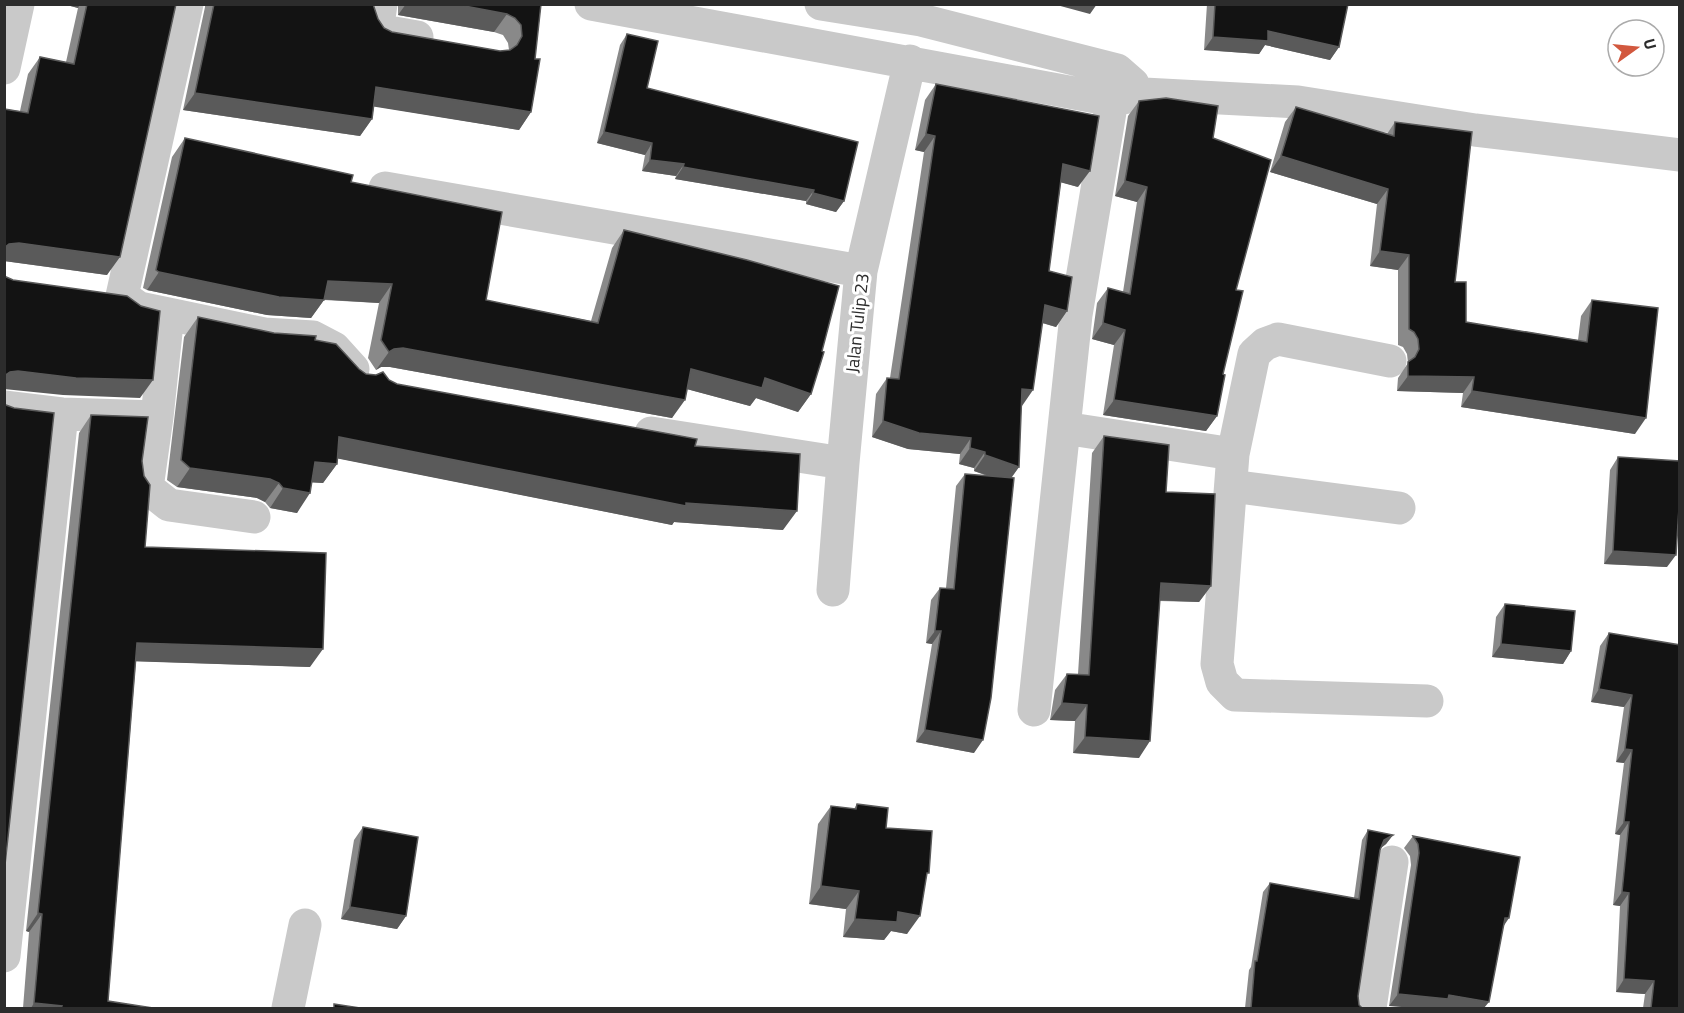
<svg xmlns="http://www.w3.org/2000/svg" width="1684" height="1013" viewBox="0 0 1684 1013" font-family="'Titillium Web',sans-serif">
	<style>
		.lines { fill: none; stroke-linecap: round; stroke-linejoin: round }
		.minor { stroke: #c9c9c9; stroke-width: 33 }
		.wall { fill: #898989 }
		.shaded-wall { fill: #5a5a5a }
		.building { fill: #131313; stroke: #5a5a5a; stroke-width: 1.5 }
		.labels { text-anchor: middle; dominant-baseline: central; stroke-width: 6; stroke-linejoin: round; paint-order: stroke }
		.street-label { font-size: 18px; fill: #2c2c2c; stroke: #fff }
	</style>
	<rect width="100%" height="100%" fill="#fff"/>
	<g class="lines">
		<!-- minor -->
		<path class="minor" d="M381 4 379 18 383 31 417 37
			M591 4 1112 100 1144 94 1298 102 1475 130 1680 155
			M821 4 921 20 1117 70 1133 84
			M4 68 18 4
			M385 188 861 271
			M168 314 264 334 313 337 334 348 353 369
			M1390 361 1278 339 1265 344 1254 354 1233 454 1217 664 1222 682 1235 695 1427 701
			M4 407 62 414 157 417 168 314 139 308 122 296 187 4
			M157 417 148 481 150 490 169 505 254 517
			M1064 428 1233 454
			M651 433 843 463
			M1231 486 1399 508
			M833 590 843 463 861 271 910 61
			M1034 710 1076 315 1117 70
			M4 956 62 414
			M288 1008 305 925
			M1370 1008 1392 862"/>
	</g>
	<!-- wall -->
	<path class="wall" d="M63 4H176L107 275 4 261V109L20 111 28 74 40 57 66 62 78 8Z
		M205 4H373L378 19 384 28 392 32 500 51 509 50 508 43 503 35 494 32 398 15V4H541L535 59 531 112 519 130 374 106 372 119 360 136 183 110 205 7Z
		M1207 4H1348L1339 47 1330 60 1265 45 1259 54 1204 50Z
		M627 34 647 88 844 201 836 212 806 204V201L675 179 676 176 642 171 645 155 597 143 620 45Z
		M936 84 1078 187 1061 182 1049 271 1067 311 1056 327 1042 323 1021 406 1019 467 1012 477 974 753 916 742 932 644 926 643 931 600 940 588H946L956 486 965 474 987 476 974 471V468L959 464 960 454 908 449 872 437 876 394 887 378H890L924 152 915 150 925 100Z
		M1139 101 1213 138 1236 290 1217 416 1206 431 1103 415 1114 345 1092 339 1097 303 1108 288 1123 292 1137 202 1115 196 1128 116Z
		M1296 107 1387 134 1395 122 1455 282 1466 322 1578 340 1581 316 1592 300 1635 434 1461 407 1463 393 1397 391 1398 378 1408 363 1407 354 1403 347 1398 345V270L1370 266 1377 204 1270 172 1285 122Z
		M185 138 351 182 486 300 591 321 612 248 624 230 811 394 798 412 756 398 750 406 687 389 672 418 390 367H381L376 370 368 358 379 303 324 300 311 318 267 315 147 290 143 288 172 157Z
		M198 317 274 333 315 340 366 374 389 380 397 384 695 446 783 530 674 522 672 525 337 458V464L323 483 312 482 297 513 270 508 265 502 257 498 177 487 167 480 184 337Z
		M91 415 142 461 145 547 310 667 136 661 108 1001 153 1008H23L29 932 26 931 79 433Z
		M1104 436 1166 492 1211 586 1199 602 1159 601 1139 758 1073 753 1075 721 1050 720 1055 690 1067 674H1078L1092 453Z
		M1618 457 1667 567 1604 564 1610 470Z
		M1505 604 1571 651 1563 664 1492 657 1496 617Z
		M1609 633 1680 645V1008H1643L1645 994 1616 992 1620 906 1613 905 1620 835 1615 834 1624 763 1616 762 1624 707 1591 702 1600 646Z
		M857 804 886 828 926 877 907 934 891 931 884 940 843 937 846 909 809 904 818 824 831 806 854 809Z
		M363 827 406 916 397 929 341 919 354 840Z
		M1368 830 1393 835 1386 844 1381 848 1380 850 1358 996 1359 1005 1362 1008H1245L1249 970 1251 967 1263 892 1270 883 1354 898 1362 840Z
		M1413 836 1520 857 1443 1007 1389 1006 1411 865 1410 856 1404 848Z"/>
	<!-- shaded-wall -->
	<path class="shaded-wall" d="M63 4H80L78 8Z
		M406 4H454L507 14 494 32 398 15Z
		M1053 4H1097L1090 14Z
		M1268 31 1339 47 1330 60 1265 45 1259 54 1204 50 1213 37Z
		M376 87 531 112 519 130 364 105Z
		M195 93 372 119 360 136 183 110Z
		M604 132 652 143 645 155 597 143Z
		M926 134 935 136 924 152 915 150Z
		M1281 156 1388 189 1377 204 1270 172Z
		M650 160 684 164 676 176 642 171Z
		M1063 164 1090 171 1078 187 1052 180Z
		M683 167 814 190 806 201 675 179Z
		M1125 181 1147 187 1137 202 1115 196Z
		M813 193 844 201 836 212 806 204Z
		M19 243 120 257 107 275 4 261V248L9 244Z
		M1380 251 1409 255 1398 270 1370 266Z
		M159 272 324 300 311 318 267 315 147 290Z
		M328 281 392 284 379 303 316 299Z
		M1045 305 1067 311 1056 327 1033 320Z
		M1103 323 1125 330 1114 345 1092 339Z
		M403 348 685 400 672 418 390 367H381L376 370 389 352 394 349Z
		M691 369 765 378 811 394 798 412 756 398 750 406 679 387Z
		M18 371 153 380 140 398 63 395 4 389V376L10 372Z
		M1408 376 1474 377 1463 393 1397 391Z
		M1022 389 1033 390 1022 406 1011 405Z
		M1472 391 1646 418 1635 434 1461 407Z
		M1114 400 1217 416 1206 431 1103 415Z
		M883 421 971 438 960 454 908 449 872 437Z
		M339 437 797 511 783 530 674 522 672 525 325 456Z
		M970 448 985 452 974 468 959 464Z
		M985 455 1019 467 1008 482 974 471Z
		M315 462 337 464 323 483 302 482Z
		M190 468 270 479 279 483 265 502 257 498 177 487Z
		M283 488 310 493 297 513 270 508Z
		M1613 551 1676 555 1667 567 1604 564Z
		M1161 583 1211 586 1199 602 1149 600Z
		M935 631H941L932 644 926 643Z
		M137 643 323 649 310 667 125 661Z
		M1501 644 1571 651 1563 664 1492 657Z
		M1599 689 1632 695 1624 707 1591 702Z
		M1062 703 1087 705 1075 721 1050 720Z
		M925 730 983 740 974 753 916 742Z
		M1085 737 1150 741 1139 758 1073 753Z
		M1625 749 1632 750 1624 763 1616 762Z
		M1624 822H1629L1620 835 1615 834Z
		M1393 835 1386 844 1378 850 1384 840Z
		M821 886 859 891 846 909 809 904Z
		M1622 892 1629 893 1620 906 1613 905Z
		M350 907 406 916 397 929 341 919Z
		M898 912 920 916 907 934 891 931 884 940 843 937 855 919Z
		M38 913 42 914 29 932 26 931Z
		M1505 918H1509L1501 930Z
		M1624 979 1654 981 1645 994 1616 992Z
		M1398 994 1449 995 1489 1002 1484 1008H1450L1443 1007 1442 1008H1414L1389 1006Z
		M34 1003 62 1006 60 1008H31Z"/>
	<!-- building -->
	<path class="building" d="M87 4H176L120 257 19 243 9 244 4 248V109L28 113 40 57 74 64Z
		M214 4H373L378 19 384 28 392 32 500 51 510 50 517 45 522 36 521 25 515 18 507 14 454 4H541L535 59H540L531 112 376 87 372 119 195 93Z
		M1215 4H1348L1339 47 1268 31V41L1213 37Z
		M627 34 658 41 647 88 858 142 844 201 813 193 814 190 683 167 684 164 650 160 652 143 604 132Z
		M936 84 1099 116 1090 171 1063 164 1049 271 1072 277 1067 311 1045 305 1033 390 1022 389 1019 467 985 455V452L970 448 971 438 919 433 883 421 887 378 899 379 935 136 926 134Z
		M1166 98 1218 106 1213 138 1271 160 1236 290 1243 291 1223 374 1225 375 1217 416 1114 400 1125 330 1103 323 1108 288 1130 294 1147 187 1125 181 1139 101Z
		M1296 107 1394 136 1395 122 1472 132 1455 282H1466V322L1587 342 1592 300 1658 308 1646 418 1472 391 1474 377 1408 376V362L1415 357 1419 349 1418 339 1414 332 1409 329V255L1380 251 1388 189 1281 156Z
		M185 138 353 175 351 182 502 212 486 300 598 323 624 230 747 260 839 286 822 351 824 352 811 394 765 378 762 388 691 369 685 400 403 348 394 349 389 352 381 340 392 284 328 281 324 300 279 297 159 272 156 270Z
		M4 276 13 280 127 296 141 306 160 311 153 380 76 378 18 371 10 372 4 376Z
		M198 317 274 333 316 336 315 340 336 344 359 369 366 374 376 375 383 372 389 380 397 384 697 439 695 446 800 454 797 511 686 503V506L339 437 337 464 315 462 310 493 283 488 279 483 270 479 190 468 181 460Z
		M4 403 6 405 14 408 54 413 4 874Z
		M91 415 148 417 142 461 144 476 150 485 145 547 326 553 323 649 137 643 108 1001 153 1008H61L62 1006 34 1003 42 914 38 913Z
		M1104 436 1169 445 1166 492 1215 494 1211 586 1161 583 1150 741 1085 737 1087 705 1062 703 1067 674 1089 675Z
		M1618 457 1680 461V492L1676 555 1613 551Z
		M965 474 1014 478 991 698 983 740 925 730 941 631H935L940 588 954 589Z
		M1505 604 1575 611 1571 651 1501 644Z
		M1609 633 1680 645V1008H1651L1654 981 1624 979 1629 893 1622 892 1629 822H1624L1632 750 1625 749 1632 695 1599 689Z
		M857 804 888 808 886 828 932 831 929 873H927L920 916 898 912 897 922 855 919 859 891 821 886 831 806 856 809Z
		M363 827 418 837 406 916 350 907Z
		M1368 830 1393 835 1384 840 1380 850 1358 996 1359 1005 1362 1008H1251L1255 961H1257L1270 883 1359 899Z
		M1413 836 1520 857 1509 918H1505L1489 1002 1449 995 1448 999 1398 994 1419 853 1418 844Z
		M334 1004 360 1008H334Z"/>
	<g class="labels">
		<!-- street labels -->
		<g class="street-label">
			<text transform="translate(857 323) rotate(-84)">Jalan Tulip 23</text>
		</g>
	</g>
	<!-- border -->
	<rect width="1684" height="1013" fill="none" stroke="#2c2c2c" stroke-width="12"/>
	<!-- north arrow -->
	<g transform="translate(1636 48) rotate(75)"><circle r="28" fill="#ffffff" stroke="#ababab" stroke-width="1.5"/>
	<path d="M0-4.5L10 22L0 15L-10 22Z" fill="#d2583e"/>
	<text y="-9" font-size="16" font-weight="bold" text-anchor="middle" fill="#2c2c2c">U</text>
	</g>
</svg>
